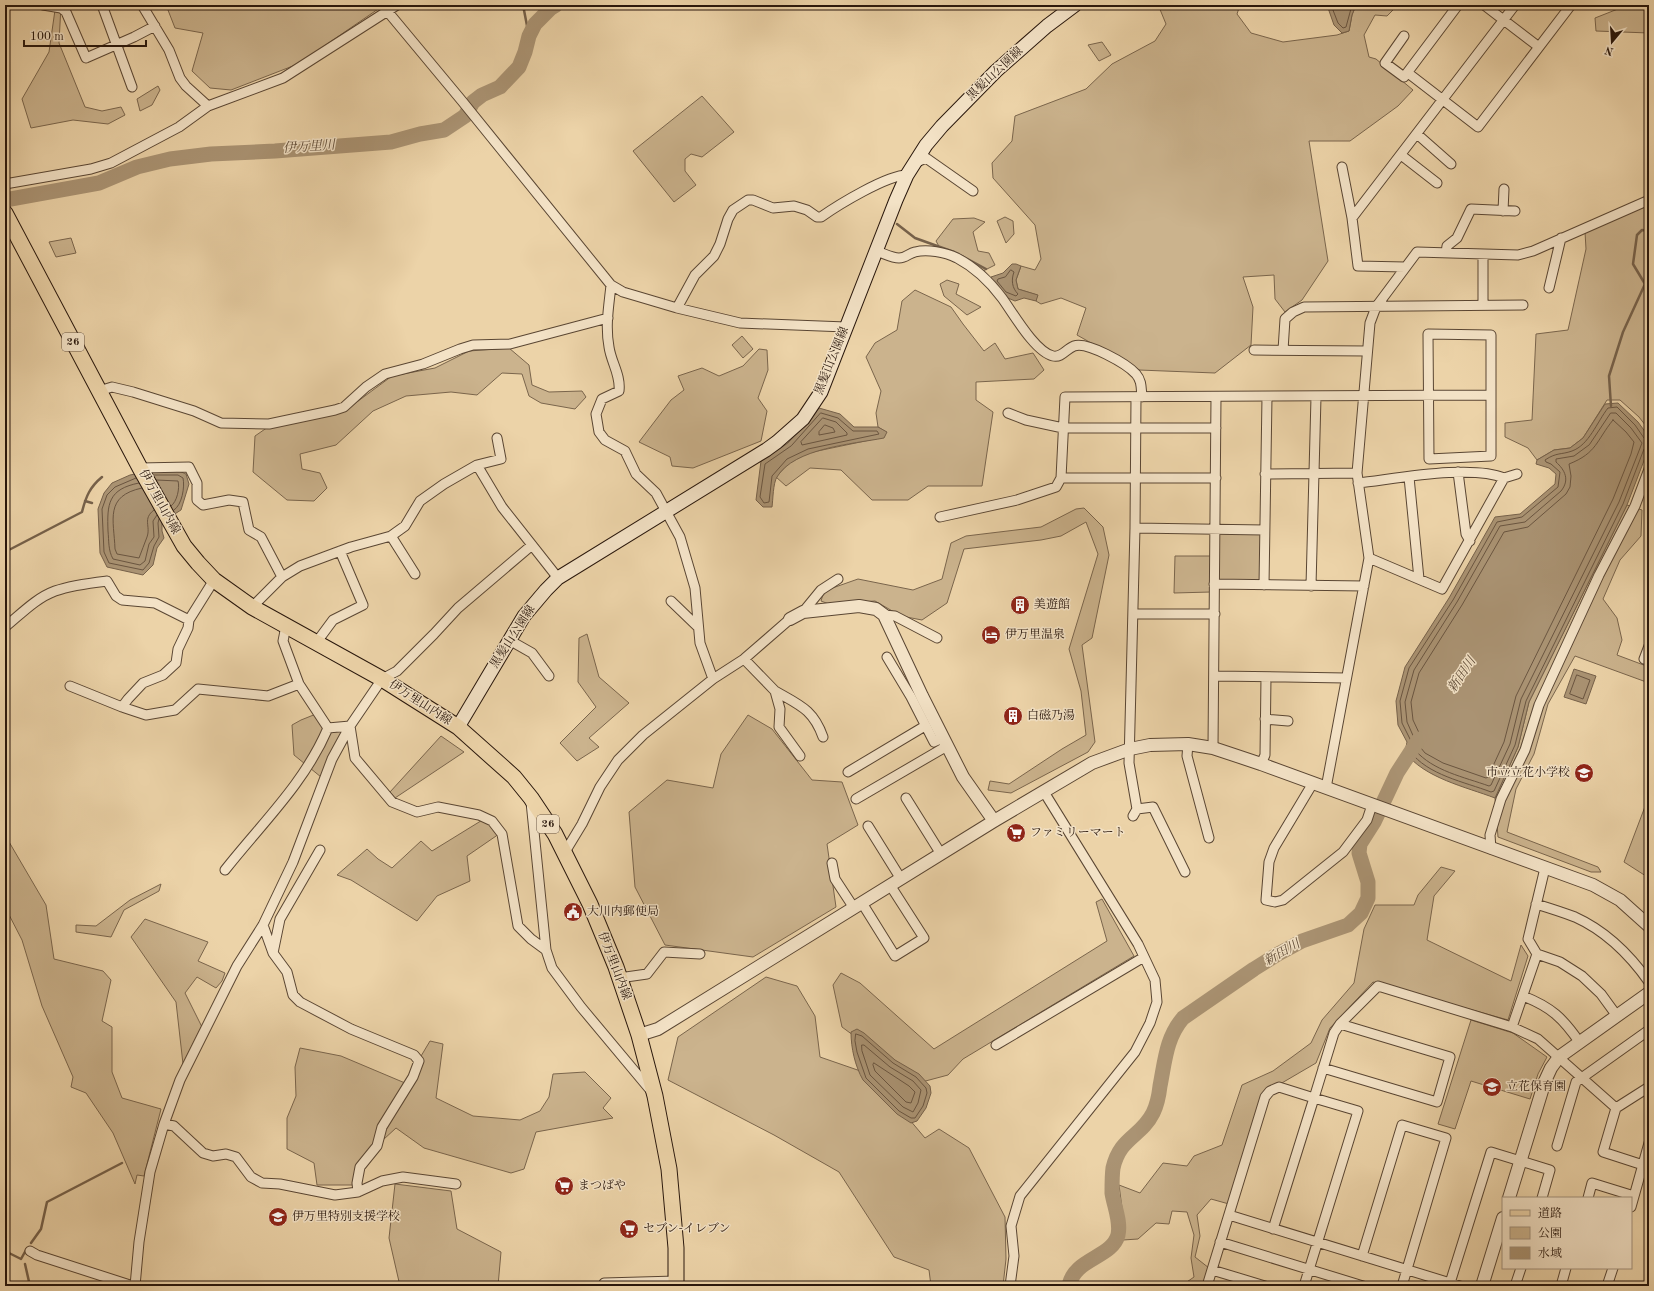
<svg xmlns="http://www.w3.org/2000/svg" width="1654" height="1291" viewBox="0 0 1654 1291" font-family="'Old Standard TT','Noto Serif JP',serif">
	<style>
		.green { fill: #cbb38d; stroke: #7a654c }
		.water { fill: #aa9373; stroke: #76614a }
		.lines { fill: none; stroke-linecap: round; stroke-linejoin: round }
		.shore { stroke: #6a5540; stroke-width: 1 }
		.stream { stroke: #76614a; stroke-width: 2.5 }
		.river { stroke: #aa9373; stroke-width: 15 }
		.minor-casing { stroke: #5a4633; stroke-width: 11 }
		.tertiary-casing { stroke: #5a4633; stroke-width: 14 }
		.secondary-casing { stroke: #29170c; stroke-width: 15 }
		.primary-casing { stroke: #29170c; stroke-width: 17 }
		.minor { stroke: #f3e2c6; stroke-width: 9 }
		.tertiary { stroke: #f3e2c6; stroke-width: 12 }
		.secondary { stroke: #f3e2c6; stroke-width: 13 }
		.primary { stroke: #ecd3a8; stroke-width: 15 }
		.labels { text-anchor: middle; dominant-baseline: central; stroke-width: 3; stroke-linejoin: round; paint-order: stroke }
		.shield { fill: #f3e2c6; stroke: #665444; stroke-width: 1 }
		.shield-label { font-size: 11px; font-weight: bold; fill: #29170c }
		.street-label { font-size: 12px; fill: #29170c; stroke: #f3e2c6 }
		.poi-label { font-size: 12px; fill: #29170c; stroke: #f3e2c6; text-anchor: start }
		.water-label { font-size: 13px; font-style: italic; fill: #5d4935; stroke: #f3e2c6 }
	</style>
	<rect width="100%" height="100%" fill="#ecd3a8"/>
	<filter id="stains"><feTurbulence type="fractalNoise" baseFrequency=".005" numOctaves="4"/><feColorMatrix values="0 0 0 0 .2 0 0 0 0 .09 0 0 0 0 .02 0 0 0 .5 -.17"/></filter>
	<radialGradient id="worn" r=".72"><stop offset=".6" stop-color="#630" stop-opacity="0"/><stop offset="1" stop-color="#630" stop-opacity=".3"/></radialGradient>
	<!-- green -->
	<path class="green" d="M61 5 59 43 85 107 102 111 121 107 125 115 108 124 73 120 31 128 22 99 49 52 55 10Z
		M166 5H384L298 64 231 90 210 88 192 71 203 33 175 28Z
		M1160 5H1240L1237 14 1251 33 1283 42 1337 35 1349 31 1352 15 1356 5H1398L1387 16 1375 15 1364 35 1369 57 1376 59 1413 90 1398 106 1350 141H1309L1328 261 1302 300 1285 312 1275 299 1274 275 1243 277 1253 307 1251 345 1215 373 1139 370 1077 335 1086 308 1061 298 1041 304 1036 301 1037 295 1018 289 1016 280 1021 266 1035 270 1041 259 1035 225 993 178 992 163 1012 141 1015 116 1086 89 1112 64 1155 41 1166 24 1159 7Z
		M1628 5H1649V33L1596 31 1595 18Z
		M1102 42 1111 55 1099 61 1088 45Z
		M158 86 160 90 152 105 140 111 137 99Z
		M702 96 734 132 702 157 691 154 685 159V171L696 185 674 202 633 151Z
		M1649 204V430L1639 417 1620 400H1607L1583 438 1570 448 1554 450 1537 460 1528 448 1505 437V423L1532 420 1536 334 1568 330 1586 249 1585 232Z
		M1005 217 1013 221 1014 234 1006 243 997 221Z
		M974 218 985 222 973 232 978 251 989 253 995 265 983 271 941 250 936 241 953 219Z
		M71 238 76 253 56 257 49 242Z
		M947 280 959 284 956 294 981 307 967 315 944 296 940 284Z
		M915 290 951 307 963 324 984 351 995 343 1005 359 1033 353 1044 370 1034 379 976 382V400L993 412 982 486H928L908 500H872L841 470 810 468 786 486 776 477 789 463 808 453 884 437 886 432 878 427 876 413 881 391 866 357 875 343 897 330 902 301Z
		M742 336 753 349 743 358 732 345Z
		M509 348 529 365 532 385 549 392 582 391 586 397 575 409 541 403 529 396 522 374 502 373 477 395 451 392 406 396 373 411 336 445 300 454 302 469 320 473 327 488 314 501 287 500 253 472 255 436 268 427 346 410 392 376 435 368 469 351Z
		M759 349 767 350 768 370 758 398 767 411 761 441 693 468 672 466 670 457 639 442 671 400 684 390 678 376 702 368 719 376 743 366Z
		M1627 505 1642 510 1641 536 1620 560 1603 599 1617 618 1622 640 1617 655 1649 667V683L1575 656 1548 704 1534 754 1516 789 1507 832 1598 867 1601 872H1591L1498 837 1495 798 1518 747 1529 702Z
		M1084 508 1103 527 1109 555 1092 638 1082 645 1095 742 1088 752 1011 793 988 790 990 781 1009 784 1062 749 1086 735 1081 691 1069 649 1098 554 1086 522 1061 536 1041 540 964 549 947 603 922 620 901 616 875 601 829 604 821 601 824 591 858 579 913 590 942 579 951 543 966 536 1041 527 1076 509Z
		M1219 532 1261 533V582H1212L1211 592 1174 593 1175 556H1218Z
		M587 634 599 677 629 703 589 738 599 747 577 761 560 743 596 707 578 682 579 638Z
		M316 714 324 728 342 731 321 777 294 755 292 725 301 720Z
		M748 715 772 729 812 780 842 782 858 825 827 844 836 907 753 957 665 945 635 887 629 812 667 780 713 788 721 754Z
		M441 736 464 752 395 798 390 792Z
		M1649 796V878L1624 862Z
		M484 819 499 834 467 856 470 881 437 896 417 921 351 880 337 875 367 849 378 859 392 868 421 841 432 851Z
		M5 835 46 905 54 959 103 971 111 980 102 1021 112 1027V1072L122 1098 161 1109 144 1176 137 1175 135 1184 113 1133 86 1093 71 1087 73 1077 42 1006 22 940 5 907Z
		M1441 867 1455 871 1434 896 1427 940 1511 981 1521 945 1528 956 1508 1020 1373 982 1330 1028 1316 1063 1263 1094 1229 1204 1211 1199 1197 1215 1200 1236 1195 1257 1209 1268 1204 1286H1181L1194 1277 1191 1258 1194 1235 1187 1212 1172 1211 1169 1224 1156 1223 1138 1239 1123 1240 1124 1223 1119 1185 1140 1193 1163 1163 1187 1166 1194 1156 1222 1145 1242 1085 1273 1071 1311 1043 1322 1020 1354 983 1364 929 1375 905H1414L1418 895Z
		M161 884 159 891 124 910 111 937 76 932V925L96 926 130 900Z
		M1102 899 1134 956 963 1059 948 1075 918 1083 842 1027 833 985 841 973 860 983 934 1049 1107 941 1096 902Z
		M145 919 208 942 198 961 225 973 222 981 216 988 197 977 185 993 202 1027 183 1064 176 1002 131 937Z
		M766 977 797 986 815 1016 820 1057 872 1075 925 1138 939 1129 969 1148 1005 1217 1006 1259 1003 1286H931L929 1270 894 1257 839 1172 774 1135 668 1080 678 1037Z
		M1471 1020 1513 1033 1547 1057 1538 1074 1530 1099 1471 1081 1455 1129 1438 1124Z
		M430 1041 443 1044 436 1098 473 1116 520 1120 540 1111 549 1097 553 1074 585 1072 611 1098 603 1108 613 1118 536 1132 524 1169 511 1173 424 1148 396 1128 358 1163 353 1185H317L314 1163 287 1149V1118L296 1096 295 1067 300 1048 341 1056 405 1083Z
		M395 1184 451 1191 457 1229 501 1252 498 1286H400L389 1238Z"/>
	<!-- water -->
	<path class="water" d="M1327 5H1356L1352 15 1349 31 1342 33 1334 25Z
		M1012 264H1016L1021 266 1016 280 1018 289 1038 295 1036 301 1024 298 1015 301 1003 296 991 281V277L1003 273Z
		M1618 403 1638 422 1649 437 1645 458 1627 505 1529 702 1518 747 1495 798C1466 787 1424 778 1405 752L1407 742 1398 725 1396 701 1405 667 1449 598 1495 517 1520 514 1555 484 1556 474 1549 468 1536 464 1537 460 1554 450 1570 448 1583 438 1605 404Z
		M819 408 840 414 854 427H878L887 432 884 438C853 444 794 448 777 477 773 483 773 500 772 507H763L756 500 761 461 788 443Z
		M151 471H179L186 474 189 484 181 510 162 522V531L164 538 157 548 153 565 143 575 107 567 100 553 98 509 104 493 112 483 130 475Z
		M1574 669 1596 676 1586 704 1564 697Z
		M857 1029 864 1033 895 1060 919 1074 930 1086 931 1093 926 1108 917 1121 911 1123 897 1114 863 1080C855 1066 851 1048 851 1032Z"/>
	<g class="lines">
		<!-- shore -->
		<path class="shore" d="M1331 5 1338 23 1343 28 1346 27 1352 5
			M1011 270 1014 272C1011 280 1012 288 1018 294L1016 296 1006 292 997 281 998 279 1005 277Z
			M821 413 838 418 853 431H877L879 434 808 449 787 459 772 476 769 502 764 503 760 497 765 464 791 446Z
			M1611 413H1616L1631 428 1642 443 1619 502 1521 699 1510 744 1491 785 1489 786C1464 777 1433 771 1415 750V740L1407 722 1405 702 1414 670 1457 602 1500 526 1525 522 1561 491C1570 480 1565 470 1556 462V459L1574 456 1589 445Z
			M823 418 836 422 847 433V435L802 445 801 442Z
			M1613 420 1626 432 1634 442 1631 454 1613 499 1516 696 1504 742 1488 777 1486 778 1443 763 1425 753 1421 748V737L1413 720 1411 702 1419 673 1462 605 1504 532 1528 527 1566 494 1570 487 1571 476 1569 464C1597 453 1596 441 1613 420Z
			M825 425 833 428 835 432 819 435V432Z
			M1649 439 1644 438 1635 425 1617 407 1608 408C1597 422 1589 445 1572 451 1561 455 1557 452 1545 460L1546 462 1551 464 1560 472 1558 487 1522 517 1497 522 1453 600 1409 668 1400 701 1402 723 1411 741 1410 751C1427 775 1465 782 1491 792L1494 791 1515 745 1526 701 1623 504 1644 449 1649 447
			M154 475H178L183 478C185 487 182 505 174 510
			M136 478 115 487 107 495 102 509 104 552 109 563 143 570 149 563 154 546 159 537 158 523 159 519
			M156 480 178 481C180 488 177 502 171 506
			M139 483C108 489 107 504 108 531 109 541 108 550 113 559L140 565 145 561 149 544 154 537 153 521 157 515
			M142 488C104 496 114 520 115 549L117 554 139 558C142 551 144 544 147 537 151 526 142 519 154 510
			M1577 675 1590 680 1583 699 1570 694Z
			M856 1034 862 1036 893 1063 916 1077 926 1088 927 1093 923 1106 915 1118H911L899 1111 866 1078 857 1052 855 1041Z
			M862 1045H864L890 1067 913 1081 921 1090 918 1103 913 1112 903 1107 870 1075 862 1051Z
			M874 1063 909 1086 915 1092 911 1103 906 1102 875 1071 873 1065Z"/>
		<!-- stream -->
		<path class="stream" d="M523 5 529 36
			M897 224 915 238 954 252
			M960 255 986 269
			M1611 406 1609 376 1623 332 1645 284 1633 264 1637 235 1642 230 1649 231
			M85 501 92 503
			M5 552 82 512C86 496 90 487 102 477
			M31 1243 41 1229 47 1202 122 1163
			M5 1251 21 1259 26 1250
			M25 1264 30 1286"/>
		<!-- river -->
		<path class="river" d="M5 200 99 183 137 167 170 159 211 154 275 151 391 142 420 134 444 130 465 116 473 102 482 95 500 87 519 67 525 52 529 36 535 24 551 8 556 5
			M1069 1286C1074 1258 1112 1258 1118 1235 1121 1221 1114 1206 1112 1193 1112 1185 1112 1175 1113 1168 1120 1137 1141 1137 1153 1113 1157 1105 1159 1095 1160 1086 1165 1061 1166 1038 1183 1018L1254 969 1278 954 1302 941 1348 925 1361 913 1368 898V882L1359 853 1360 844 1374 822 1397 773 1419 739"/>
		<!-- minor casing -->
		<g class="minor-casing">
			<path id="minor" d="M43 5 61 8 66 12 86 58 134 37 155 26
				M102 5 132 87
				M142 5 169 50 180 78 186 86 208 106
				M1484 5 1539 47
				M388 12 462 101 611 285 623 292 677 308 740 323 846 327
				M1404 36 1385 63 1404 77 1458 5
				M1408 73 1478 127 1571 5
				M1417 134 1451 164
				M1401 155 1437 183
				M915 163 926 158 973 191
				M1342 167 1352 218 1358 266 1405 267
				M5 184 91 169 111 163 179 127 208 106 283 78 397 5
				M1503 211 1504 189
				M1352 218 1515 5
				M876 251C883 253 892 258 899 258 906 258 909 253 915 252 927 249 945 252 957 258 974 267 990 282 1002 298 1013 313 1035 352 1053 356 1062 358 1066 349 1074 346 1087 341 1127 364 1136 374 1142 381 1141 388 1142 397
				M1446 253 1447 246 1457 238 1471 209 1515 211
				M611 285C609 305 605 326 609 347 611 362 621 375 619 391L602 399 596 414 599 432 605 440 625 451 636 474 656 493 680 537 695 588 700 643 713 679
				M1549 288 1561 238
				M1483 305V254
				M677 308 695 275 714 256 720 244 728 219 733 210 748 200H753L773 208 794 206 807 210 817 217H821C838 205 887 175 907 175
				M1428 334 1491 335V456L1429 459Z
				M1254 350 1367 351
				M1283 350 1285 319 1293 312 1304 307 1523 305
				M99 391 112 387 133 392 194 411 221 423 269 424 335 410 344 407 366 387 385 374 423 364 460 349 473 345 510 344 608 318
				M1008 413 1026 420 1063 428H1216
				M477 465 501 459 497 438
				M140 468 189 467 197 483V500L203 505 229 500 243 502 249 530 261 537 282 577
				M1458 472 1466 534 1470 541
				M1265 474 1357 473
				M1409 477 1419 579
				M1216 478H1061L1065 397 1490 395
				M1358 483C1395 479 1471 464 1504 478
				M940 517 1017 500 1056 487 1061 478
				M1135 528 1264 530
				M391 536 415 574
				M1369 558 1442 589 1504 478 1517 474
				M1214 584 1364 586
				M1264 585 1267 397
				M1311 586 1316 397
				M671 601 698 627
				M252 607 282 577 300 566 351 547 391 536 405 526 420 501 444 484 477 465 502 507 558 578
				M803 612 821 590 838 579
				M1133 614H1215
				M884 615 895 616 937 638
				M286 626 283 641 299 684 328 728
				M5 627C21 614 36 598 55 591 72 585 90 583 107 581L116 596 122 600 155 603 189 620 214 580
				M509 640 532 653 549 676
				M316 643 333 620 363 605 340 551
				M1649 646 1644 659 1649 660
				M887 657 911 697 934 742 943 738
				M744 659 775 691 780 709 779 727 800 756
				M1215 676 1346 678
				M70 686 122 707 146 715 175 710 198 689 268 696 299 684
				M775 691C799 705 813 709 823 737
				M122 707 128 699 143 683 163 675 176 663 178 649 188 628 189 620
				M1265 719 1288 721
				M350 726 355 758 392 802 417 812 438 807 479 815 492 821 502 834 518 926 531 939 546 950
				M1188 744 1187 756 1209 838
				M1213 748 1216 397
				M1261 764 1265 755 1266 677
				M848 772 925 726
				M1313 783 1274 848 1269 862 1266 900 1275 902 1283 900 1343 852 1367 820 1372 805
				M1326 788 1369 558 1357 473 1370 323 1376 307 1417 252 1518 255 1533 251 1649 200
				M906 798 941 854
				M856 799 947 746
				M531 802 546 950 552 968 581 1007 652 1092
				M1137 809 1153 807 1185 872
				M1133 816 1137 809 1129 763 1135 528 1136 397
				M868 826 901 879
				M1491 849 1490 835 1501 799 1525 750 1539 705 1599 575 1635 506 1649 469
				M565 852 582 824 600 787 618 760 643 735 713 679 744 659 790 619
				M832 863 835 879 854 908
				M1545 868 1528 939 1537 954 1560 962 1582 976 1601 994 1617 1016
				M225 870C262 823 304 784 328 728L350 726
				M862 903 895 956 924 938 890 885
				M1536 904C1549 908 1562 912 1575 917 1606 931 1630 955 1649 982
				M263 925 273 953 287 972 293 995 300 1002 351 1029 414 1055 419 1061 413 1077 382 1127 377 1146 360 1167 357 1183 358 1192
				M273 953 280 919 320 850
				M619 978 647 974 664 952 700 954
				M1523 996C1551 1007 1563 1018 1580 1043
				M1512 1027 1537 954
				M996 1045 1144 957
				M1323 1068 1437 1102 1450 1057 1340 1024
				M1616 1108 1603 1152 1643 1165
				M164 1124 174 1126 203 1153 213 1156 226 1154 236 1157 251 1177 262 1183 280 1184 335 1195 358 1192 382 1181 403 1177 456 1184
				M1557 1146 1576 1082 1649 1030
				M1588 1198 1592 1183 1634 1196
				M1631 1207 1649 1143
				M1229 1215 1460 1286
				M1273 1229 1314 1098 1358 1111 1304 1286
				M1220 1242 1363 1286
				M30 1251 37 1255 133 1286
				M1362 1256 1402 1125 1446 1138 1402 1286
				M1212 1270 1265 1286
				M604 1283 676 1281
				M1450 1283 1491 1152 1550 1170 1542 1198
				M135 1286 139 1242 150 1172 164 1124 180 1080 237 966 263 925 293 862 332 759 350 726 382 679 397 671 434 634 458 608 532 545
				M1010 1286 1014 1256 1011 1226 1020 1196 1135 1052 1150 1023 1157 1002 1155 980 1138 944 1044 792
				M1207 1286 1265 1097 1270 1091 1279 1087 1314 1098 1334 1033 1340 1024 1378 986 1512 1027 1538 1039 1616 1108 1649 1087
				M1515 1286 1521 1268
				M1561 1286 1566 1268
				M1607 1286 1613 1268"/>
		</g>
		<!-- tertiary casing -->
		<g class="tertiary-casing">
			<path id="tertiary" d="M790 619 803 612 859 606 876 609 884 615 922 696 963 777 994 821
				M639 1035 658 1029 994 821 1092 763 1130 749 1150 745 1188 744 1213 748 1261 764 1593 885 1620 900 1649 926
				M1509 1198 1545 1081 1551 1068 1559 1057 1649 993
				M1482 1286 1503 1218"/>
		</g>
		<!-- secondary casing -->
		<g class="secondary-casing">
			<path id="secondary" d="M458 727 524 616 546 590 558 578 766 450 777 442 803 419 821 392 896 200 907 175 926 145 942 126 996 71 1047 26 1075 5"/>
		</g>
		<!-- primary casing -->
		<g class="primary-casing">
			<path id="primary" d="M5 213 140 468 184 546 198 563 214 580 252 607 382 679 458 727 514 777 531 798 555 834 590 904 616 967 639 1035 655 1096 669 1169 676 1248V1286"/>
		</g>
		<!-- minor -->
		<use href="#minor" class="minor"/>
		<!-- tertiary -->
		<use href="#tertiary" class="tertiary"/>
		<!-- secondary -->
		<use href="#secondary" class="secondary"/>
		<!-- primary -->
		<use href="#primary" class="primary"/>
	</g>
	<!-- icons -->
	<defs>
		<g id="building-disc" transform="scale(1)"><circle r="9.5" fill="#8f2418" stroke="#f3e2c6"/><path d="M-4-6H4V6H1V3H-1V6H-4ZM-2.5-4.3h1.7v1.8h-1.7ZM.8-4.3h1.7v1.8H.8ZM-2.5-1h1.7V.8h-1.7ZM.8-1h1.7V.8H.8Z" fill="#fff"/></g>
		<g id="hotel-disc" transform="scale(1)"><circle r="9.5" fill="#8f2418" stroke="#f3e2c6"/><path d="M-6-4.5h1.5V1H6V5H4.5V3h-9V5H-6ZM-4 0a1.8 1.8 0 1 1 3.6 0ZM.5 0V-2.5h3Q6-2.5 6 0Z" fill="#fff"/></g>
		<g id="school-disc" transform="scale(1)"><circle r="9.5" fill="#8f2418" stroke="#f3e2c6"/><path d="M0-5L7-2L0 1L-7-2ZM-4 1L0 2.5L4 1V4Q0 6-4 4Z" fill="#fff"/></g>
		<g id="supermarket-disc" transform="scale(1)"><circle r="9.5" fill="#8f2418" stroke="#f3e2c6"/><path d="M-6-5.5h2.5l.6 2H6L4.5 2H-2.5L-4.4-4H-6ZM-1.5 3.2a1.3 1.3 0 1 0 .1 0ZM3 3.2a1.3 1.3 0 1 0 .1 0Z" fill="#fff"/></g>
		<g id="civic-disc" transform="scale(1)"><circle r="9.5" fill="#8f2418" stroke="#f3e2c6"/><path d="M-.6-6.5H3V-4.5H.6V-3L4-1V1h2V6H-6V1h2V-1L-.6-3ZM-1.2 2.5V6h2.4V2.5Z" fill="#fff"/></g>
	</defs>
	<g fill-rule="evenodd">
		<use href="#building-disc" x="1020" y="605"/>
		<use href="#hotel-disc" x="991" y="635"/>
		<use href="#building-disc" x="1013" y="716"/>
		<use href="#school-disc" x="1584" y="773"/>
		<use href="#supermarket-disc" x="1016" y="833"/>
		<use href="#civic-disc" x="573" y="912"/>
		<use href="#school-disc" x="1492" y="1087"/>
		<use href="#supermarket-disc" x="564" y="1186"/>
		<use href="#school-disc" x="278" y="1217"/>
		<use href="#supermarket-disc" x="629" y="1229"/>
	</g>
	<g class="labels">
		<!-- shield labels -->
		<g class="shield">
			<rect x="62" y="333" width="22" height="18" rx="3"/>
			<rect x="537" y="815" width="22" height="18" rx="3"/>
		</g>
		<g class="shield-label">
			<text x="73" y="342">26</text>
			<text x="548" y="824">26</text>
		</g>
		<!-- street labels -->
		<g class="street-label">
			<text transform="translate(995 74) rotate(-43)">黒髪山公園線</text>
			<text transform="translate(832 361) rotate(-68)">黒髪山公園線</text>
			<text transform="translate(159 502) rotate(61)">伊万里山内線</text>
			<text transform="translate(513 637) rotate(-57)">黒髪山公園線</text>
			<text transform="translate(420 703) rotate(33)">伊万里山内線</text>
			<text transform="translate(614 966) rotate(69)">伊万里山内線</text>
		</g>
		<!-- poi labels -->
		<g class="poi-label">
			<text x="1034" y="605">美遊館</text>
			<text x="1005" y="635">伊万里温泉</text>
			<text x="1027" y="716">白磁乃湯</text>
			<text x="1570" y="773" text-anchor="end">市立立花小学校</text>
			<text x="1030" y="833">ファミリーマート</text>
			<text x="587" y="912">大川内郵便局</text>
			<text x="1506" y="1087">立花保育園</text>
			<text x="578" y="1186">まつばや</text>
			<text x="292" y="1217">伊万里特別支援学校</text>
			<text x="643" y="1229">セブン-イレブン</text>
		</g>
		<!-- water labels -->
		<g class="water-label">
			<text transform="translate(309 147) rotate(-4)">伊万里川</text>
			<text transform="translate(1462 675) rotate(-56)">新田川</text>
			<text transform="translate(1282 953) rotate(-30)">新田川</text>
		</g>
	</g>
	<!-- margin -->
	<rect width="1654" height="1291" fill="none" stroke="#ecd3a8" stroke-width="20"/>
	<rect x="6" y="6" width="1642" height="1279" fill="none" stroke="#29170c" stroke-width="2"/>
	<rect x="10" y="10" width="1634" height="1271" fill="none" stroke="#29170c"/>
	<!-- legend -->
	<rect x="1502" y="1197" width="130" height="72" fill="#f3e2c6" stroke="#a2917c"/>
	<rect x="1510" y="1210" width="20" height="6" fill="#ecd3a8" stroke="#a2917c"/>
	<text x="1538" y="1217" font-size="12" fill="#29170c">道路</text>
	<rect x="1510" y="1227" width="20" height="12" fill="#cbb38d" stroke="#a2917c"/>
	<text x="1538" y="1237" font-size="12" fill="#29170c">公園</text>
	<rect x="1510" y="1247" width="20" height="12" fill="#aa9373" stroke="#a2917c"/>
	<text x="1538" y="1257" font-size="12" fill="#29170c">水域</text>
	<!-- north arrow -->
	<g transform="translate(1612 42) rotate(198)" stroke="#f3e2c6" stroke-width="3" paint-order="stroke">
	<path d="M0-3L7 15L0 10L-7 15Z" fill="#29170c"/>
	<text y="-6" font-size="11" font-weight="bold" text-anchor="middle" fill="#29170c">N</text>
	</g>
	<!-- scale -->
	<path d="M24 40v6h122v-6" fill="none" stroke="#29170c" stroke-width="2"/>
	<text x="30" y="40" font-size="12" fill="#29170c" stroke="#f3e2c6" stroke-width="3" paint-order="stroke">100 m</text>
	<rect width="100%" height="100%" filter="url(#stains)"/>
	<rect width="100%" height="100%" fill="url(#worn)"/>
</svg>
